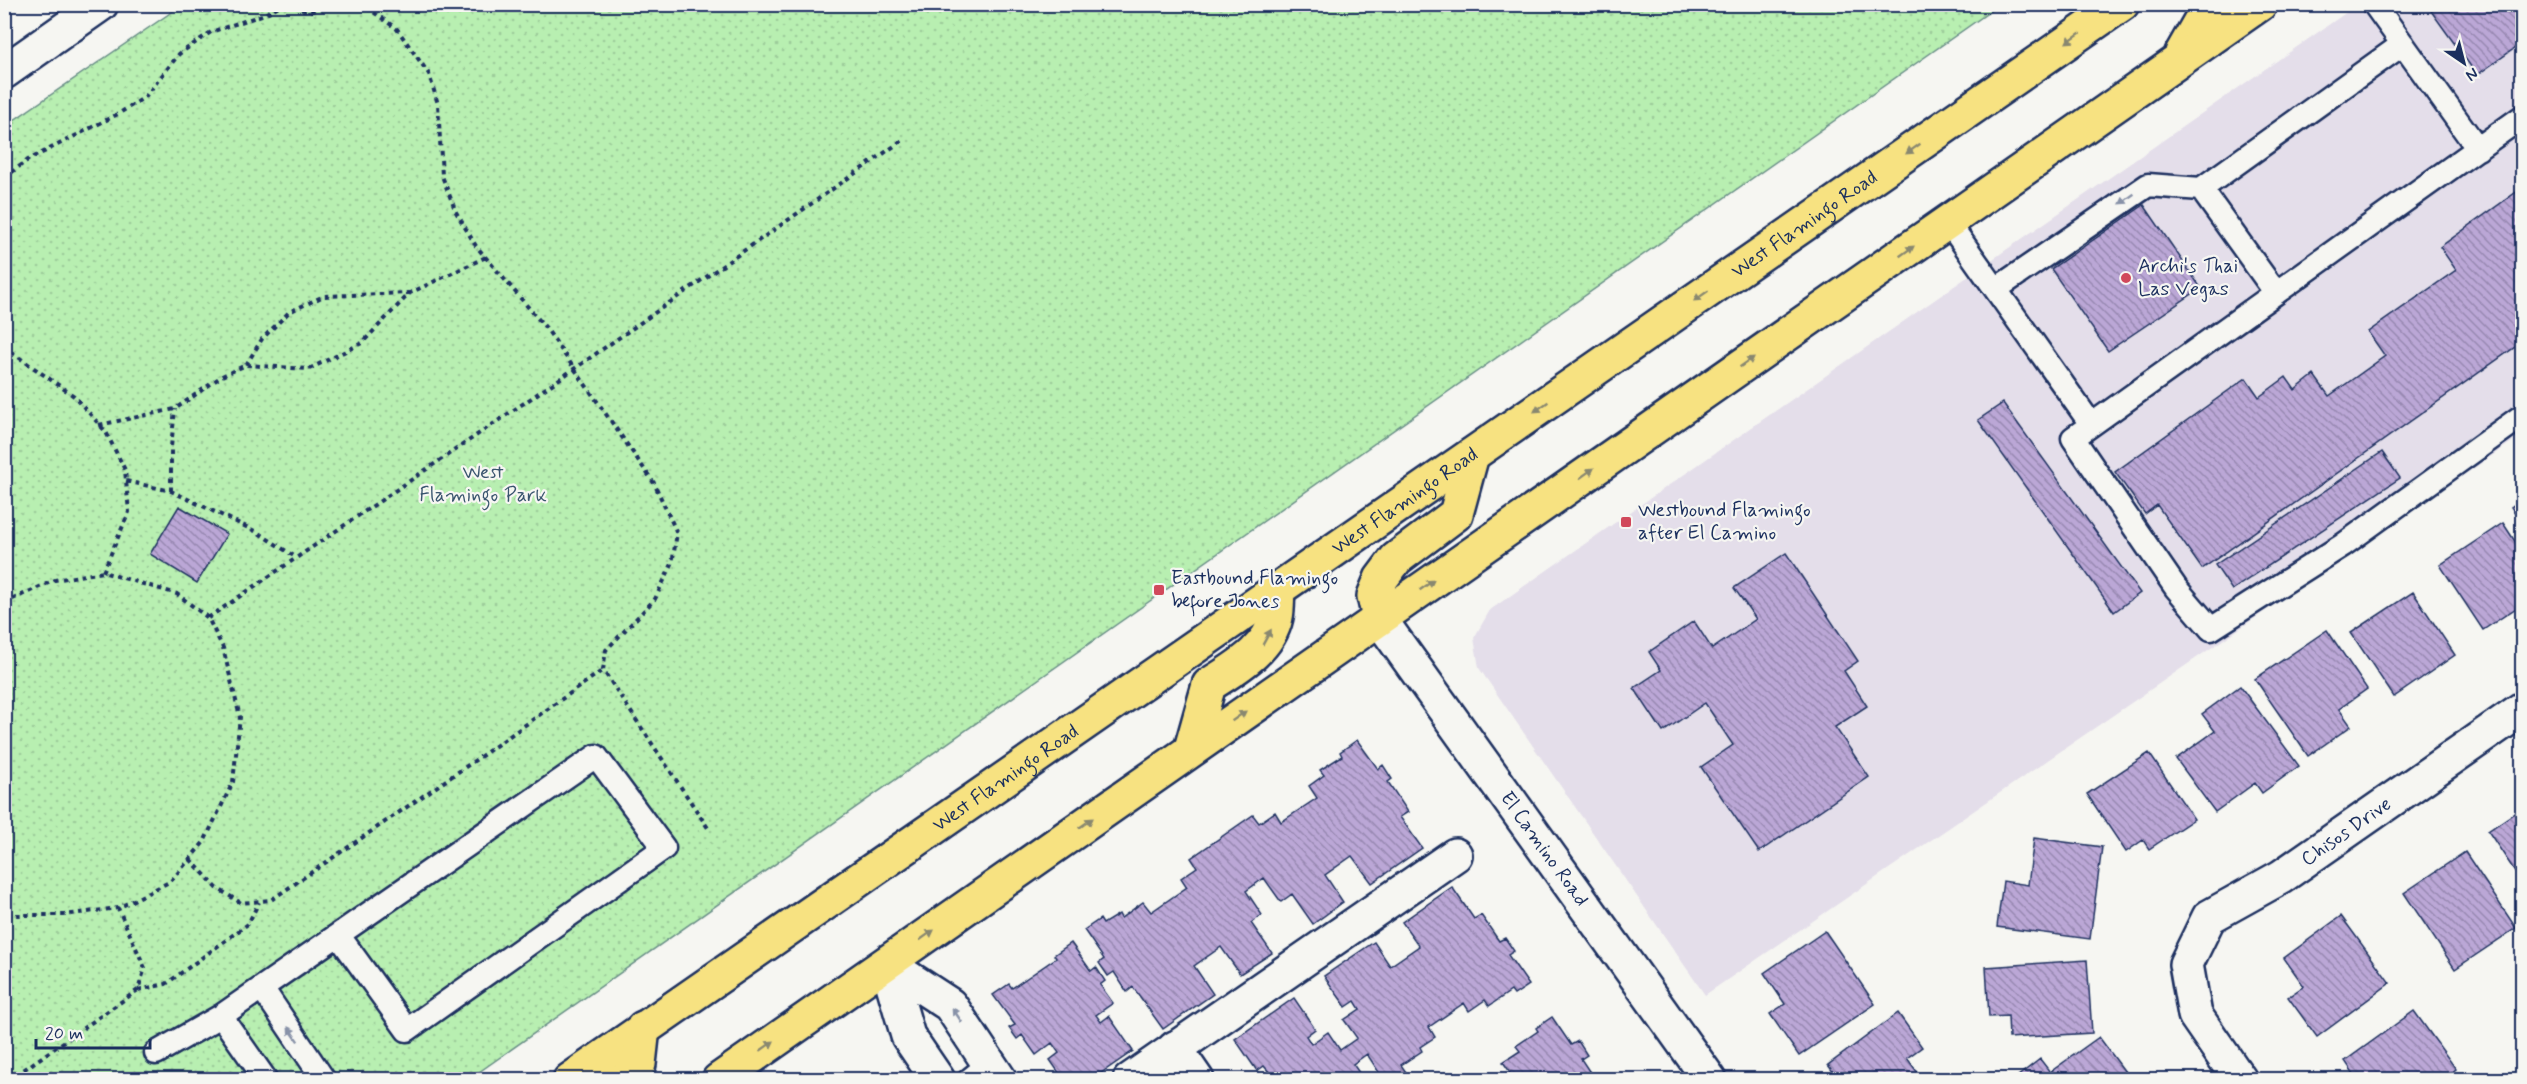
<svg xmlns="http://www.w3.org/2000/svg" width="2527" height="1084" viewBox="0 0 2527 1084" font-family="Mynerve,sans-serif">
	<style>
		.built { fill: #e4deea }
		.park { fill: url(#park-dots); stroke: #6a8f88; stroke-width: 1.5 }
		.building { fill: url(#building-back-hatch); stroke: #1b2f5e; stroke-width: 1.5 }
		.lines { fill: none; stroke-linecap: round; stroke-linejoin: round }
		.service-casing { stroke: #1b2f5e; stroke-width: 27 }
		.minor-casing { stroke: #1b2f5e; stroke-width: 38 }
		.primary-casing { stroke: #1b2f5e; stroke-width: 38 }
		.path { stroke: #1b2f5e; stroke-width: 4; stroke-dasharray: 4.5 4.5; stroke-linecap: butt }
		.service { stroke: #f6f6f2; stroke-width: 22 }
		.minor { stroke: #f6f6f2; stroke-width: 33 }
		.primary { stroke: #f7e281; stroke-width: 33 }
		.oneway { fill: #898870 }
		.oneway2 { fill: #8892a8 }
		.poi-dot { fill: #d1495b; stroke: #f6f6f2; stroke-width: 2 }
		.labels { text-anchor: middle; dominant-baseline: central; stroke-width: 4.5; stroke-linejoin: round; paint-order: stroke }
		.street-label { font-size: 20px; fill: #1b2f5e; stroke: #f6f6f2 }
		.poi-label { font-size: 20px; fill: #1b2f5e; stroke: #f6f6f2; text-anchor: start }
		.park-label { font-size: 20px; fill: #3a556f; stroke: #f6f6f2 }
	</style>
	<defs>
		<pattern id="park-dots" width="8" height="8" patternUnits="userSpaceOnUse" patternTransform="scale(1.5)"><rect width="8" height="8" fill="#b8efb1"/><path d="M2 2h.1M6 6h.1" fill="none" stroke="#9ecd9b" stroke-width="1.8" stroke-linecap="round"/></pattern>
		<pattern id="building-back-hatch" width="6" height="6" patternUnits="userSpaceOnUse" patternTransform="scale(1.5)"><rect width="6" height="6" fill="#bba7d6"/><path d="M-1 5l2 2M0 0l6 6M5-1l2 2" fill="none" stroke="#9788b1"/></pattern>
	</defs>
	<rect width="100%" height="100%" fill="#f6f6f2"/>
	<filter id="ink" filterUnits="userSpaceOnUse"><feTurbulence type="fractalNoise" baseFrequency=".0167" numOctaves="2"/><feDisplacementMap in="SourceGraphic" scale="12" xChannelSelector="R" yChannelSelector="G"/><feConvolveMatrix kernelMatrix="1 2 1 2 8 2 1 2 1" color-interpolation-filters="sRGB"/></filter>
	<g filter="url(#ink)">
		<!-- built -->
		<path class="built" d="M2357 5H2522V435L1705 995 1479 668 1474 638 1490 610Z"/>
		<!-- park -->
		<path class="park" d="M182 5H1999L469 1079H5L4 127Z"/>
		<!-- building -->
		<path class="building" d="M2426 4H2522V43L2477 75Z
			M2522 188V342L2202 569 2157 505 2145 514 2115 472 2246 378 2259 397 2286 377 2295 390 2314 375 2329 396 2385 356 2368 332 2456 270 2440 247Z
			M2144 205 2201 288 2108 351 2051 269Z
			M2003 403 2140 593 2114 612 1978 420Z
			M2382 452 2400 478 2232 590 2215 565Z
			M2522 499V523L2511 507Z
			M179 506 227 534 197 583 150 554Z
			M2503 523 2522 552V604L2483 630 2440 565Z
			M1786 553 1858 661 1844 671 1867 706 1835 727 1869 777 1759 852 1701 767 1733 745 1705 703 1663 732 1634 688 1661 670 1649 652 1694 621 1712 649 1756 619 1734 588Z
			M2413 592 2455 655 2394 697 2351 633Z
			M2327 630 2367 689 2339 709 2351 726 2308 756 2255 679Z
			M2240 686 2299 766 2262 793 2255 783 2215 812 2176 759 2215 731 2202 714Z
			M1357 740 1378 769 1383 765 1392 779 1388 782 1408 812 1400 817 1422 848 1372 883 1352 856 1325 875 1343 902 1313 924 1292 894 1281 902 1264 878 1246 891 1262 915 1251 923 1272 953 1240 974 1221 947 1194 966 1213 994 1163 1029 1133 987 1127 992 1114 972 1108 976 1099 963 1104 959 1084 930 1100 919 1103 924 1119 914 1121 918 1143 902 1151 912 1187 887 1181 878 1197 867 1191 858 1253 815 1259 823 1275 812 1281 822 1317 798 1309 786 1324 775 1320 770 1342 756 1340 752Z
			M2149 753 2194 819 2149 849 2143 840 2126 852 2087 794Z
			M2522 808V882L2488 831Z
			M2034 838 2102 847 2090 939 1997 927 2003 881 2028 885Z
			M2465 852 2516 928 2455 969 2404 893Z
			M1452 887 1474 919 1481 915 1499 941 1505 938 1514 951 1508 955 1529 985 1514 995 1511 991 1489 1006 1485 1000 1469 1011 1464 1003 1429 1027 1435 1037 1420 1047 1422 1051 1401 1065 1406 1072 1395 1080H1384L1367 1054 1353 1064 1364 1080H1259L1269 1072 1264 1066 1257 1071 1235 1039 1294 998 1315 1029 1306 1036 1311 1044 1328 1032 1340 1050 1357 1038 1344 1020 1360 1009 1355 1001 1346 1007 1324 976 1374 942 1390 966 1419 946 1402 922Z
			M2341 916 2390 983 2317 1037 2288 997 2304 986 2284 958Z
			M1825 931 1875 1004 1799 1056 1770 1014 1785 1004 1764 973Z
			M1071 943 1091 971 1096 967 1105 981 1100 985 1113 1003 1096 1015 1101 1022 1109 1016 1133 1051 1091 1080H1064L1050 1060 1059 1053 1052 1043 1036 1055 1022 1035 1017 1039 1009 1028 1015 1025 993 995 1009 984 1012 988 1056 958 1054 955Z
			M2087 960 2092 1033 2009 1038 2008 1016 1989 1017 1986 967Z
			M2414 1011 2456 1069 2442 1080H2358L2345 1061Z
			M1898 1013 1922 1047 1907 1058 1923 1080H1839L1828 1065Z
			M1552 1017 1571 1045 1578 1041 1587 1055 1581 1059 1595 1080H1498L1510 1072 1503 1062 1520 1051 1516 1046 1538 1031 1536 1028Z
			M2099 1037 2131 1080H2013L2040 1059 2050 1072Z
			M882 1073 887 1080H872Z"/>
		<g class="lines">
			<!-- service casing -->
			<g class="service-casing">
				<path id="service" d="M2374 4 2478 149
					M2522 117 2073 438 2176 588 2211 629 2343 545 2522 416
					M1948 222 2091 424
					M1996 289 2148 185 2201 189
					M2276 293 2201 189 2403 44
					M262 988 324 1080
					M221 1016 266 1080
					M156 1053 221 1016 596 756 664 848 407 1030 339 936
					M969 1080 989 1064"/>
			</g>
			<!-- minor casing -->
			<g class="minor-casing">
				<g id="minor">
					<path d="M4 72 101 4"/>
					<path id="s1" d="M1379 618 1710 1080"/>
					<path d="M887 964 950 1005 1000 1080"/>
					<path d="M887 964 908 1036 938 1080"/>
					<path d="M1175 1048 1197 1080"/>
					<path d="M1130 1080 1455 855"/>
					<path id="s2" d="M2240 1080 2195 1015 2186 964 2209 917 2281 877 2522 709"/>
				</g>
			</g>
			<!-- primary casing -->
			<g class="primary-casing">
				<g id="primary">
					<path d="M2182 53 2210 4"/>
					<path d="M1379 618 1374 596 1381 579 1396 559 1456 514 1472 455"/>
					<path d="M1191 749 1209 685C1235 668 1269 650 1276 617 1278 609 1277 598 1278 589"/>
					<path id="s3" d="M570 1080 2122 4"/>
					<path d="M624 1080 639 1064 643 1028"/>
					<path d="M719 1080 2260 4"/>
				</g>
			</g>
			<!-- path -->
			<path class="path" d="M294 4C303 13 317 13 326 4
				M358 4 372 11 397 29 429 74 438 104 442 176 456 212 476 246 546 328 654 483 677 533 672 564 655 599 606 650 603 670 708 828
				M4 178 28 160 118 114 145 97 179 54 211 32 265 14 282 4
				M4 347 74 396 106 432 125 470 129 512 103 572
				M246 365 262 339 289 312 324 296 409 293
				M99 425 175 409 222 376 246 365 309 369 362 343 410 293 486 257
				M126 481 171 491 257 532 297 558
				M171 491V447L175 409
				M4 603 55 580 103 572 177 594 208 618 223 648 240 717 233 782 204 842 171 881 118 908 64 915H4
				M208 618 574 369 903 140
				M190 859 217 888 241 903 271 900 477 759 603 670
				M138 990 166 984 248 924 259 902
				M9 1080 138 990 145 968 118 908"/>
			<!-- service -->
			<use href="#service" class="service"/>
			<!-- minor -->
			<use href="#minor" class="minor"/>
			<!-- primary -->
			<use href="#primary" class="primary"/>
		</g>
		<!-- one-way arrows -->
		<defs><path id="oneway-solid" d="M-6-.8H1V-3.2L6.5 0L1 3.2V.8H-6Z" transform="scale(1.5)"/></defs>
		<g class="oneway">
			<use href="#oneway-solid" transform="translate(2073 38) rotate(145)"/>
			<use href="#oneway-solid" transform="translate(1913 149) rotate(145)"/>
			<use href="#oneway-solid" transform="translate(1907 251) rotate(-35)"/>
			<use href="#oneway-solid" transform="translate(1701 296) rotate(145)"/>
			<use href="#oneway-solid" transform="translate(1747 362) rotate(-35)"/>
			<use href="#oneway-solid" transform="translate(1541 407) rotate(145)"/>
			<use href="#oneway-solid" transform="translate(1587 473) rotate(-35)"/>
			<use href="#oneway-solid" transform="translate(1427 585) rotate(-35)"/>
			<use href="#oneway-solid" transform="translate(1267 637) rotate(-61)"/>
			<use href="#oneway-solid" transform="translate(1239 716) rotate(-35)"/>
			<use href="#oneway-solid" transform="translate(1086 823) rotate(-35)"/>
			<use href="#oneway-solid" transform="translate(927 935) rotate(-35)"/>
			<use href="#oneway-solid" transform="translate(767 1046) rotate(-35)"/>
		</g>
		<g class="oneway2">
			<use href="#oneway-solid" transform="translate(2127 199) rotate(145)"/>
			<use href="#oneway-solid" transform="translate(957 1015) rotate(-124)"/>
			<use href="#oneway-solid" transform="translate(293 1034) rotate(-125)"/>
		</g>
	</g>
	<!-- markers -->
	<g class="poi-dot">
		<circle cx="2126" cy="278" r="6"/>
		<rect x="1620" y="516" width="12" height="12" rx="3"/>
		<rect x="1153" y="584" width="12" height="12" rx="3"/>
	</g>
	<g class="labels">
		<!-- street labels -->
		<g class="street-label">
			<text stroke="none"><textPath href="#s3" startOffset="1502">West Flamingo Road</textPath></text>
			<text stroke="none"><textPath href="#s3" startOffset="1016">West Flamingo Road</textPath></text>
			<text stroke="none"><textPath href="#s3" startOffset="530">West Flamingo Road</textPath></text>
			<text stroke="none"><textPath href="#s2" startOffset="345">Chisos Drive</textPath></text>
			<text stroke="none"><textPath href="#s1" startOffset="284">El Camino Road</textPath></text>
		</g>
		<!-- poi labels -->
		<g class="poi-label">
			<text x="2138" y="266">Archi's Thai<tspan x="2138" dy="23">Las Vegas</tspan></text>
			<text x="1638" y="510">Westbound Flamingo<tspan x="1638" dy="23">after El Camino</tspan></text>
			<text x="1171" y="578">Eastbound Flamingo<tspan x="1171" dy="23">before Jones</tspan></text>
		</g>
		<!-- park labels -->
		<g class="park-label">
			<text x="483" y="472">West<tspan x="483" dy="23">Flamingo Park</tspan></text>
		</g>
	</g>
	<!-- margin -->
	<rect width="2527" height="1084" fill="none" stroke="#f6f6f2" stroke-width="24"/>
	<rect x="12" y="12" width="2503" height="1060" fill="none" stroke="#1b2f5e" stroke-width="2" filter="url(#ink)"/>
	<!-- north arrow -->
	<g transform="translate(2464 63) rotate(145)" stroke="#f6f6f2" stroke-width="4.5" paint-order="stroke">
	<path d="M0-4.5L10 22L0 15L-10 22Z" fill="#1b2f5e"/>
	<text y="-9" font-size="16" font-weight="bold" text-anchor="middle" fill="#1b2f5e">N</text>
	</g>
	<!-- scale -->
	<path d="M36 1039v9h114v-9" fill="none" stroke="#1b2f5e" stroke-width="3"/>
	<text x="45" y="1039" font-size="18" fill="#1b2f5e" stroke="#f6f6f2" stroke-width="4.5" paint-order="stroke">20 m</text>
</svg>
